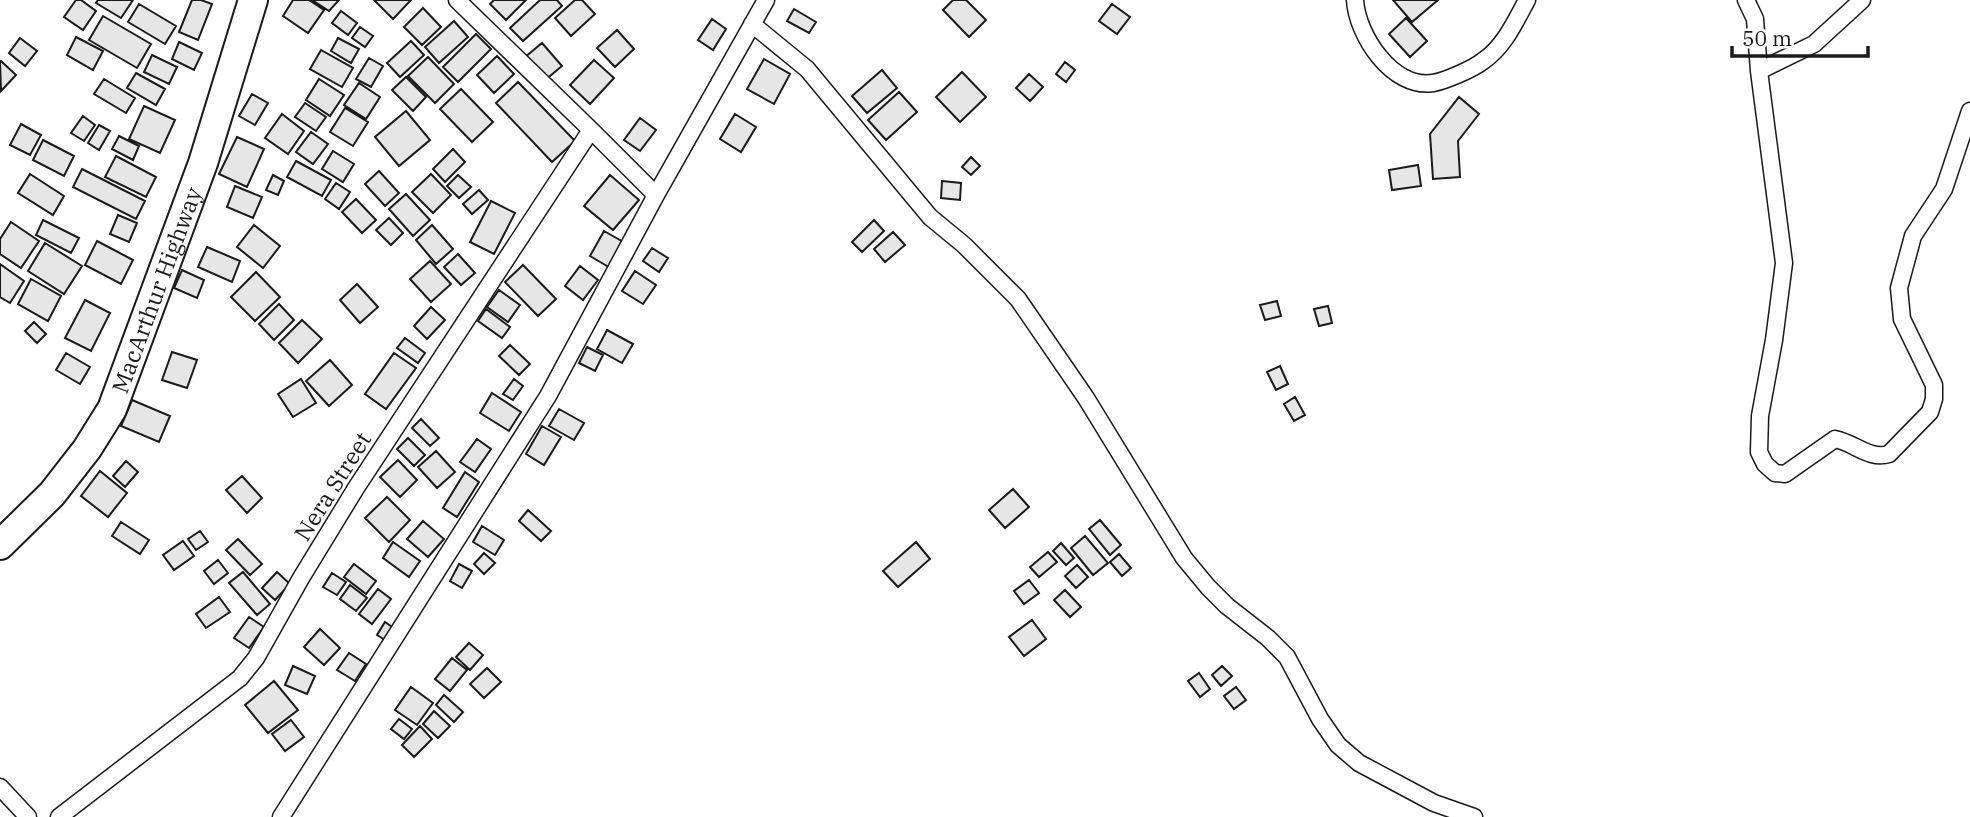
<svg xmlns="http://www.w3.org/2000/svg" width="1970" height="817" viewBox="0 0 1970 817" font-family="'IBM Plex Serif',serif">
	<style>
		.building { fill: #e6e6e6; stroke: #1a1a1a; stroke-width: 2 }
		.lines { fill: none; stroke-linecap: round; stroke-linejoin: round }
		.minor-casing { stroke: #1a1a1a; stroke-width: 19 }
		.trunk-casing { stroke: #1a1a1a; stroke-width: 32 }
		.minor { stroke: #fff; stroke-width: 16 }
		.trunk { stroke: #fff; stroke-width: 28 }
		.labels { text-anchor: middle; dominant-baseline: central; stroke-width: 5; stroke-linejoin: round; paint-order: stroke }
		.street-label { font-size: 23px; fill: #1a1a1a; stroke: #fff }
	</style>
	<rect width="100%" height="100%" fill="#fff"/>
	<!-- building -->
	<path class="building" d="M76 0H81L96 11 83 30 64 17Z
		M98 0H133L121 18 96 3Z
		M192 0H201L212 4 198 40 179 32Z
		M293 0H309L324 10 308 33 283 16Z
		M312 0H339L329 11Z
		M374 0H411L393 19Z
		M494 0H526L506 20 490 4Z
		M540 0H557L562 6 523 41 510 28Z
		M575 0H582L595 14 571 36 555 18Z
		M953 0H966L986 20 969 37 943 10Z
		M1393 0H1438L1412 22Z
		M139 4 176 26 165 44 128 22Z
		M1112 4 1130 17 1117 34 1099 21Z
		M423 8 441 27 422 45 404 27Z
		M794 9 816 22 809 33 787 21Z
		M341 11 357 23 348 35 332 23Z
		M103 16 151 44 137 68 89 40Z
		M1406 18 1427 41 1410 57 1389 34Z
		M712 19 726 29 713 50 698 40Z
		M454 21 468 37 439 63 425 47Z
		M360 27 373 36 365 47 352 38Z
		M617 30 634 49 615 67 597 48Z
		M476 34 491 49 458 82 443 67Z
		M76 37 103 51 93 70 67 55Z
		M20 38 37 51 25 66 9 53Z
		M338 38 359 49 351 63 331 51Z
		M411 41 424 55 400 77 387 63Z
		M179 42 202 53 194 70 172 59Z
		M542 43 562 66 544 81 524 58Z
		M321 50 353 68 342 87 310 69Z
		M152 55 177 67 169 84 144 72Z
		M497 56 514 74 494 93 477 75Z
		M428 57 454 84 435 103 408 76Z
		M369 58 383 66 371 87 356 79Z
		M764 59 790 74 774 104 747 89Z
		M594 60 614 78 590 104 570 85Z
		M1 61 16 75 1 91 0 62Z
		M1065 62 1075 70 1066 82 1056 74Z
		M882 70 897 88 867 113 852 96Z
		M962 72 986 97 960 122 936 97Z
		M136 73 165 89 156 105 127 88Z
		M1029 74 1043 87 1030 101 1016 88Z
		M406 77 426 97 413 111 392 90Z
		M104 79 135 98 126 113 94 94Z
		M319 79 344 95 330 116 306 100Z
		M518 82 575 141 552 162 496 103Z
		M359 83 380 97 366 119 344 105Z
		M461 89 493 122 472 142 440 109Z
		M899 92 917 112 886 140 868 120Z
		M252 94 268 103 255 125 239 116Z
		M1459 97 1479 114 1458 141 1460 177 1433 179 1430 134Z
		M305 103 326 117 316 131 295 117Z
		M144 106 175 120 160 153 129 139Z
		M345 108 368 122 353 146 330 132Z
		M406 111 430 140 399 166 375 137Z
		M282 114 304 131 288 154 265 138Z
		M735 114 756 127 741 152 720 139Z
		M83 116 95 125 84 141 71 133Z
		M640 118 656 130 640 151 624 140Z
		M21 124 41 135 30 155 10 145Z
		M99 125 110 131 99 150 88 143Z
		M311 132 328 144 313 164 296 152Z
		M119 136 139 146 133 160 112 149Z
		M237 137 264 149 247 187 219 174Z
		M43 140 74 156 64 176 33 160Z
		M453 149 465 162 445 182 433 169Z
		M333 151 354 164 343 182 322 169Z
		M116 156 156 177 146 197 105 177Z
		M971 157 980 166 971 175 962 167Z
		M296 161 331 180 322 196 287 177Z
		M1418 165 1421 186 1392 190 1389 170Z
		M82 169 145 201 136 219 73 187Z
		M379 171 399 193 385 206 365 184Z
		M30 174 64 196 53 215 18 193Z
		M431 174 451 195 433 213 412 192Z
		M273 175 284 181 278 195 266 190Z
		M458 175 471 187 459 198 447 186Z
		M610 175 639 200 613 230 584 206Z
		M942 181 961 183 960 200 941 198Z
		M336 183 350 192 339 209 325 199Z
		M235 186 262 197 253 218 227 207Z
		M479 190 488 200 472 214 463 204Z
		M406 194 430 220 413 236 389 209Z
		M356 199 376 220 362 233 342 212Z
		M491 201 515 213 494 254 470 242Z
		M118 215 137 223 129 242 110 234Z
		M389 218 403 233 391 245 376 230Z
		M43 220 79 238 71 253 36 235Z
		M874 220 884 231 862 252 852 242Z
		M11 222 39 241 21 268 0 254V239Z
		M254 225 280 246 263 268 237 247Z
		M432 225 453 249 436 264 416 240Z
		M604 231 627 244 612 269 590 256Z
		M893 232 905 245 885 262 874 249Z
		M97 241 133 260 121 284 85 265Z
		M45 243 82 266 64 294 28 271Z
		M207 247 240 261 232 282 198 267Z
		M652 248 668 258 659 272 643 261Z
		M458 254 475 273 461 285 444 267Z
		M430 261 451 284 431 302 410 279Z
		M0 264 24 281 10 303 0 297Z
		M523 265 556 299 538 316 505 282Z
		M580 266 598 280 583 300 565 286Z
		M182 270 204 280 197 298 174 288Z
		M635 271 656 285 643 304 622 291Z
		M256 272 280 297 255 321 231 297Z
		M31 279 61 296 48 321 18 304Z
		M357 284 378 307 360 323 340 300Z
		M499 290 520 305 508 322 487 307Z
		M85 300 110 313 91 351 65 338Z
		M1277 301 1281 316 1265 320 1260 305Z
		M279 304 294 320 274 340 259 324Z
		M1328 306 1332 323 1319 326 1314 309Z
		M431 307 445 320 427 339 414 326Z
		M486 309 510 327 502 338 478 321Z
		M302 320 322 339 298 363 279 343Z
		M34 322 46 334 37 343 25 331Z
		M607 330 633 344 622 363 597 349Z
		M405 338 425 353 418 363 397 348Z
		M510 345 530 364 519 375 499 356Z
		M587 347 603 355 595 371 579 363Z
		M172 352 197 360 187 388 162 380Z
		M66 353 90 367 80 384 56 370Z
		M394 353 416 368 386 409 365 394Z
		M330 360 352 385 329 406 306 381Z
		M1280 366 1288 384 1276 390 1267 372Z
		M301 379 316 403 293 417 278 394Z
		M514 379 523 386 513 400 503 394Z
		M492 393 521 412 509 431 480 413Z
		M1295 397 1305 415 1294 421 1284 404Z
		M132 400 170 416 159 442 121 426Z
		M559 409 584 423 574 440 549 426Z
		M421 419 439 438 430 446 412 428Z
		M542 426 561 437 544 465 526 454Z
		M408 438 425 455 414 466 397 449Z
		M477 439 491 449 475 472 460 462Z
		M436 451 455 472 437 488 418 467Z
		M398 460 417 480 400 497 380 477Z
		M126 461 138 472 125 487 113 476Z
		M100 471 127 493 108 517 81 496Z
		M465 472 479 482 457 517 443 508Z
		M242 476 262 498 247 513 226 490Z
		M1013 489 1029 507 1005 528 989 510Z
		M387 497 410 520 389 542 365 518Z
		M528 510 551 531 541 541 519 521Z
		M1100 520 1121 545 1110 555 1089 529Z
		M423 521 444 539 428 557 407 539Z
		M121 522 149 540 140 554 112 536Z
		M482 526 504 540 495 555 473 542Z
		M200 531 208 542 196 550 188 539Z
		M1085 536 1108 563 1093 575 1071 548Z
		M238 539 262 564 250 575 226 550Z
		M183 541 194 556 174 570 163 555Z
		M393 542 420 561 409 577 383 558Z
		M916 542 930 559 898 587 883 571Z
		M1061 543 1074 558 1066 565 1053 551Z
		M1048 552 1057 562 1039 577 1030 567Z
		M484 553 495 563 484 574 474 564Z
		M1119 554 1131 568 1122 576 1110 562Z
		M218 560 228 573 214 584 204 571Z
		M354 564 376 581 366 594 344 577Z
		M459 564 472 571 462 588 450 581Z
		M1077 565 1088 577 1076 588 1065 576Z
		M243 572 270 604 257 615 229 583Z
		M277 572 290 584 275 600 262 588Z
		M332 573 346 582 337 595 323 587Z
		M1029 580 1039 593 1024 604 1014 591Z
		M350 585 367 598 356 611 340 599Z
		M378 589 391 599 372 624 359 614Z
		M1065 590 1081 607 1070 617 1054 600Z
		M219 597 230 612 206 628 196 614Z
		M249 617 264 627 249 648 234 638Z
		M1032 620 1046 639 1024 656 1009 637Z
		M385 622 398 631 390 643 377 635Z
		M320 629 340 648 324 665 304 647Z
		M469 643 483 655 470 670 456 657Z
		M349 653 366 664 355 681 337 670Z
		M452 658 467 670 450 691 435 679Z
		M293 666 315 676 307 694 285 685Z
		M1222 666 1232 676 1221 686 1212 675Z
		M487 668 501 682 484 698 470 684Z
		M1199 673 1210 689 1200 697 1188 681Z
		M274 681 298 710 268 733 245 705Z
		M411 687 433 703 417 725 395 710Z
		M1236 687 1246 700 1234 709 1224 696Z
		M444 695 463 712 454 722 436 705Z
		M434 711 450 726 438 738 423 724Z
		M399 719 412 729 404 739 391 729Z
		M291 720 304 737 285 751 272 734Z
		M420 726 432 739 414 757 402 745Z"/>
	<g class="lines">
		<!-- minor casing -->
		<g class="minor-casing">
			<path id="minor" d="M457 0 591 130 656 195
				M1355 0C1357 35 1392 89 1433 83 1445 81 1473 69 1483 61 1504 47 1515 22 1527 0
				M1746 0 1755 19 1759 71 1784 263 1774 340 1760 416 1759 452 1765 464 1775 473 1785 474 1835 439C1855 443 1869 460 1889 454L1930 412 1934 399V385L1902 319 1899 288 1913 236 1944 189 1970 111
				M752 24 807 69 930 217 964 245 1018 299 1086 398 1184 558 1208 587 1227 606 1268 638 1287 657 1320 719 1338 745 1359 763 1434 803 1474 817
				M1759 71 1814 44 1862 0
				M0 787 28 817
				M59 817 240 678 256 658 301 578 356 488 591 130
				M281 817 548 396 656 195 766 0"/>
		</g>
		<!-- trunk casing -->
		<g class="trunk-casing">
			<g id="trunk">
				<path id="s1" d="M0 545 52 494 87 449 112 409 203 163 253 0"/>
			</g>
		</g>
		<!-- minor -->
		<use href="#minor" class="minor"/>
		<!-- trunk -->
		<use href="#trunk" class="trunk"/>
	</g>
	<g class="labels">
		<!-- street labels -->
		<g class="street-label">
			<text stroke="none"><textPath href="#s1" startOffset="304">MacArthur Highway</textPath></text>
			<text transform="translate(332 486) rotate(-58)">Nera Street</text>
		</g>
	</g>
	<!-- scale -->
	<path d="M1732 46v10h136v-10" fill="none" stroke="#1a1a1a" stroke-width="3.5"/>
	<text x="1742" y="46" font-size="21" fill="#1a1a1a" stroke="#ffffff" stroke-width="5" paint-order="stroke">50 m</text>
</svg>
